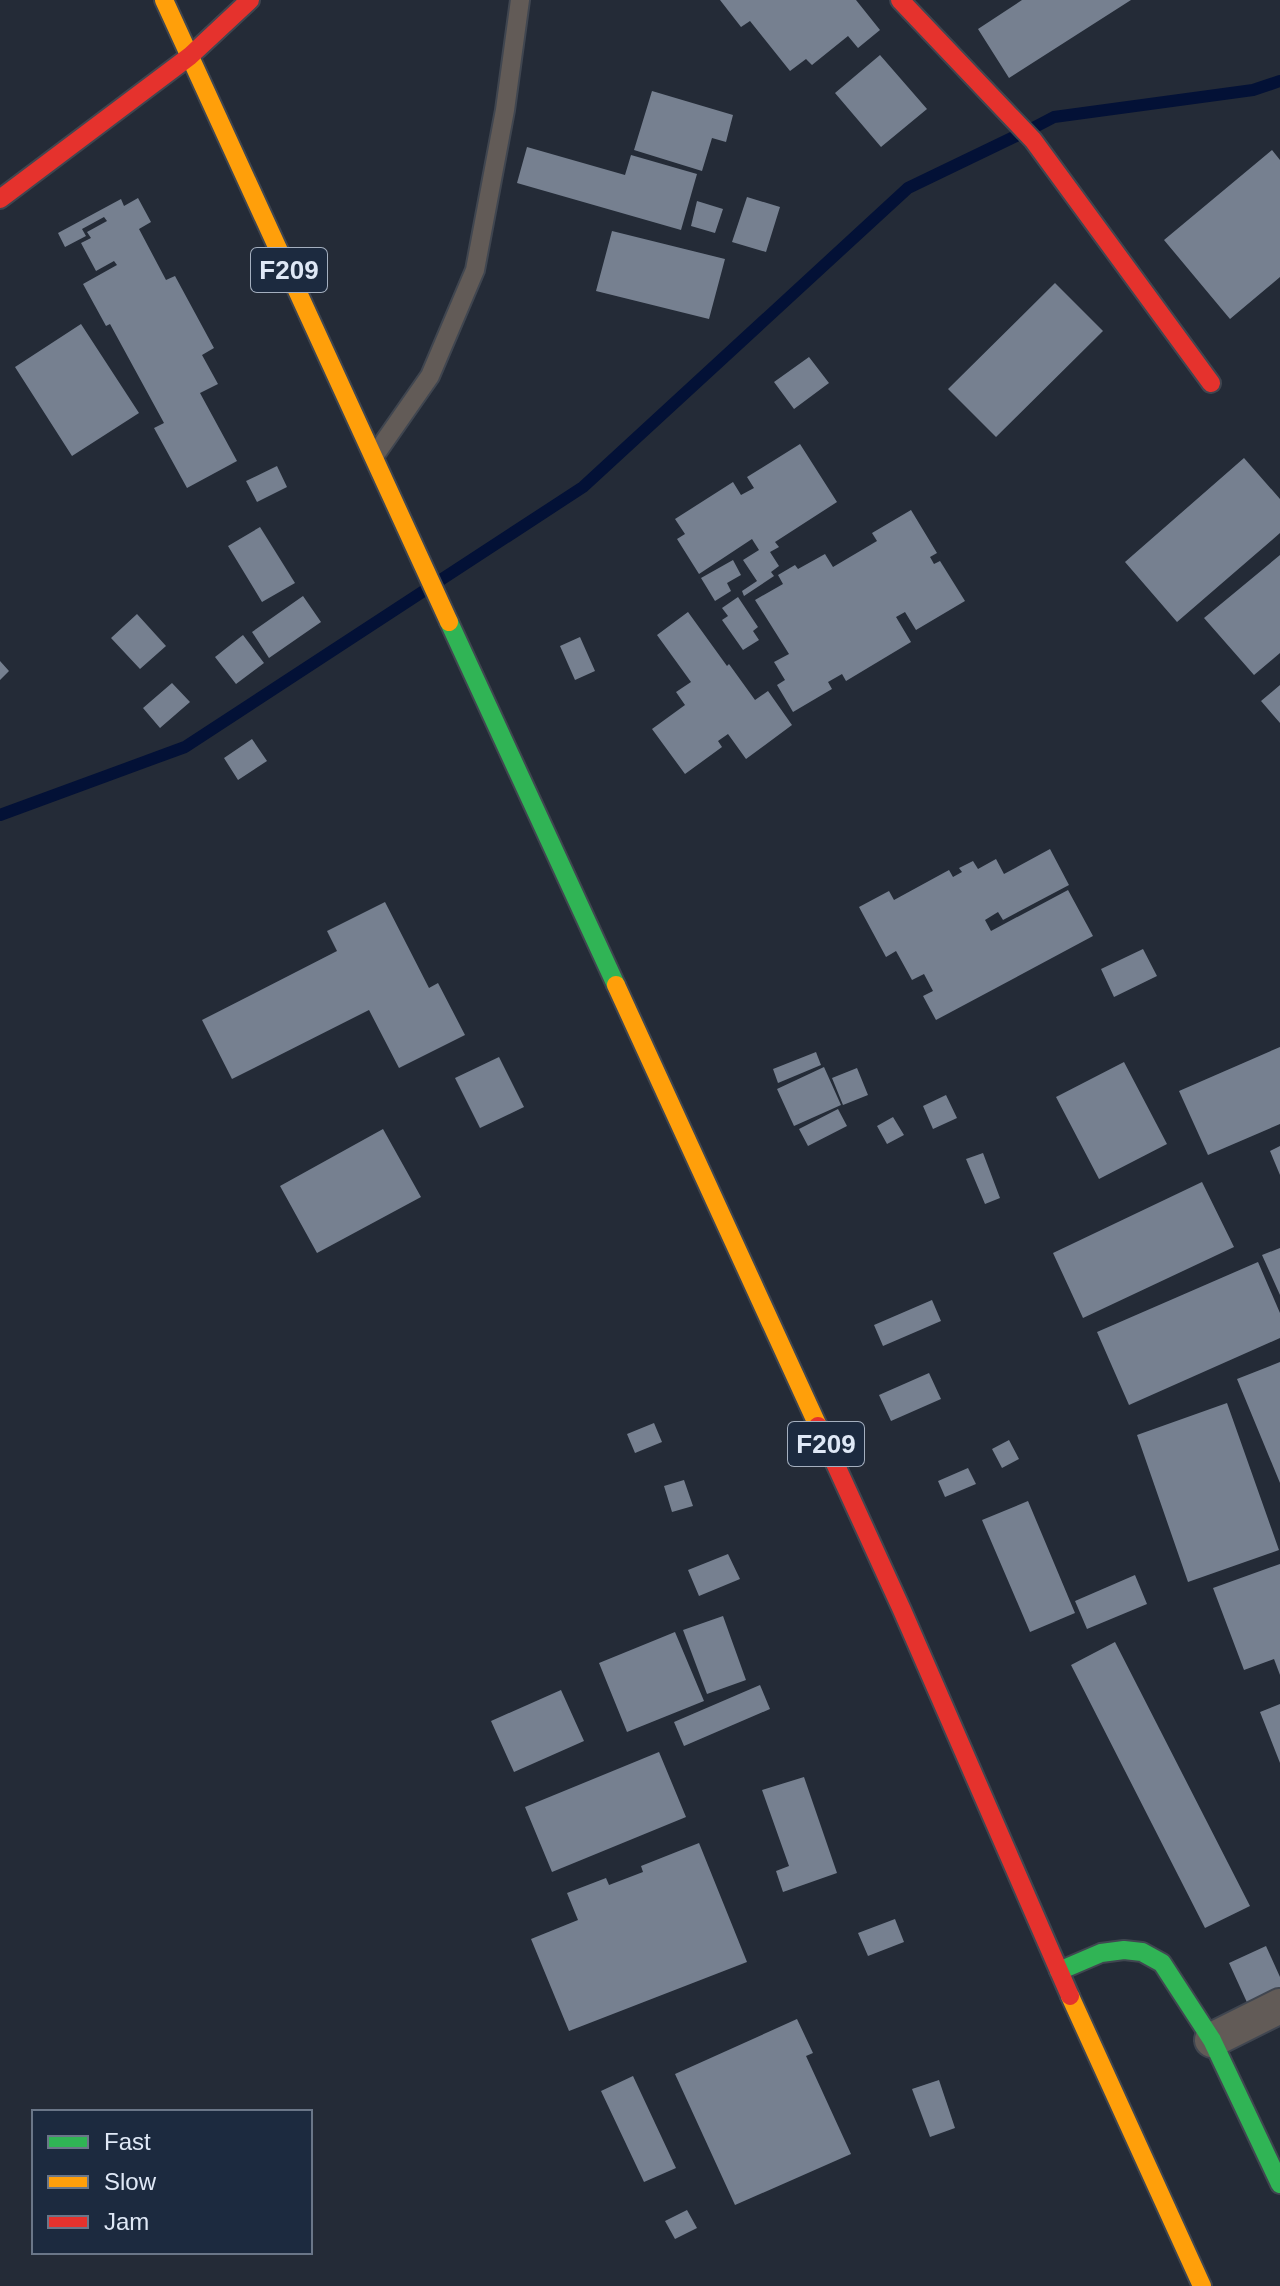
<svg xmlns="http://www.w3.org/2000/svg" width="1280" height="2286" viewBox="0 0 1280 2286" font-family="Arial,sans-serif">
	<style>
		.lines { fill: none; stroke-linecap: round; stroke-linejoin: round }
		.stream { stroke: #031136; stroke-width: 12 }
		.building { fill: #768090 }
		.lane-casing { stroke: #404650; stroke-width: 22 }
		.street-casing { stroke: #404650; stroke-width: 38 }
		.fast-casing { stroke: #404650; stroke-width: 22 }
		.slow-casing { stroke: #404650; stroke-width: 22 }
		.jam-casing { stroke: #404650; stroke-width: 22 }
		.lane { stroke: #625b57; stroke-width: 18 }
		.street { stroke: #625b57; stroke-width: 34 }
		.fast { stroke: #30b455; stroke-width: 18 }
		.slow { stroke: #ff9f0a; stroke-width: 18 }
		.jam { stroke: #e5322d; stroke-width: 18 }
		.labels { text-anchor: middle; dominant-baseline: central; stroke-width: 8; stroke-linejoin: round; paint-order: stroke }
		.shield { fill: #1c2a3f; stroke: #a4afbf; stroke-width: 2 }
		.shield-label { font-size: 26px; font-weight: bold; fill: #dfe8f6 }
	</style>
	<rect width="100%" height="100%" fill="#242b37"/>
	<g class="lines">
		<!-- stream -->
		<path class="stream" d="M1033 128 1054 117 1253 90 1280 81
			M0 815 185 747 583 487 908 188 1016 136"/>
	</g>
	<!-- building -->
	<path class="building" d="M720 0H856L880 30 858 48 848 36 812 65 806 59 790 71 750 21 741 27Z
		M1022 0H1131L1009 78 978 29Z
		M880 55 927 109 881 147 835 93Z
		M652 91 733 115 726 142 712 138 702 171 634 150Z
		M527 147 625 175 631 155 697 174 681 230 517 183Z
		M1272 150 1280 160V277L1230 319 1164 240Z
		M747 197 780 207 766 252 732 242Z
		M138 198 151 222 139 229 166 280 175 276 214 348 202 355 218 384 200 393 237 461 187 488 154 428 164 423 110 324 106 326 83 284 117 265 114 261 96 271 81 243 91 238 87 232 107 221 104 217 82 229 86 236 65 247 58 233 121 199 124 206Z
		M697 201 723 209 715 233 691 226Z
		M612 231 725 259 709 319 596 291Z
		M1055 283 1103 331 996 437 948 389Z
		M81 324 139 413 72 456 15 367Z
		M809 357 829 383 794 409 774 382Z
		M800 444 837 502 775 542 779 547 770 552 779 566 771 572 774 576 744 596 742 591 757 581 743 560 759 550 752 539 699 574 677 539 685 534 675 519 733 482 741 495 754 488 747 477Z
		M1244 458 1280 499V533L1177 622 1125 562Z
		M277 466 287 487 257 502 246 481Z
		M911 510 937 553 930 557 934 564 940 561 965 601 916 630 905 612 896 617 911 642 846 681 842 674 828 682 832 689 793 712 777 685 785 680 774 662 789 654 755 600 783 584 778 575 795 565 798 569 825 554 833 567 877 541 872 533Z
		M260 527 295 583 262 602 228 546Z
		M1280 555V653L1254 675 1204 618Z
		M733 560 741 575 727 583 731 591 715 601 701 578Z
		M303 596 321 622 269 658 252 632Z
		M738 597 758 627 753 631 759 640 743 650 722 620 728 616 722 608Z
		M688 612 727 666 729 664 755 700 768 691 792 725 746 759 728 734 718 741 722 747 685 774 652 729 685 705 676 692 691 682 657 635Z
		M137 614 166 646 140 669 111 638Z
		M243 635 264 663 236 684 215 657Z
		M580 637 595 671 575 680 560 646Z
		M0 661 9 671 0 680Z
		M172 683 190 702 160 728 143 708Z
		M1280 685V723L1261 701Z
		M252 739 267 761 238 780 224 758Z
		M1050 849 1069 885 1003 920 998 912 985 920 991 931 1068 890 1093 936 936 1020 923 996 933 991 924 974 912 980 896 951 886 957 859 907 889 891 894 900 949 870 953 877 962 872 959 868 973 861 978 869 996 859 1004 874Z
		M385 902 429 988 438 983 465 1035 399 1068 369 1010 232 1079 202 1020 337 951 327 931Z
		M1143 949 1157 976 1114 997 1101 969Z
		M1280 1047V1124L1208 1155 1179 1091Z
		M816 1052 821 1065 778 1083 773 1069Z
		M499 1057 524 1107 480 1128 455 1078Z
		M1124 1062 1167 1144 1099 1179 1056 1097Z
		M824 1067 841 1105 794 1126 777 1089Z
		M857 1068 868 1095 843 1105 832 1078Z
		M946 1095 957 1118 933 1129 923 1106Z
		M838 1109 847 1126 808 1146 799 1129Z
		M893 1117 904 1135 887 1144 877 1126Z
		M383 1129 421 1197 317 1253 280 1186Z
		M1280 1146V1175L1270 1151Z
		M983 1153 1000 1198 985 1204 966 1159Z
		M1202 1182 1234 1247 1083 1318 1053 1253Z
		M1280 1248V1295L1262 1255Z
		M1258 1262 1280 1313V1338L1129 1405 1097 1332Z
		M932 1300 941 1321 883 1346 874 1325Z
		M1280 1362V1483L1237 1379Z
		M929 1373 941 1399 891 1421 879 1395Z
		M1227 1403 1279 1550 1188 1582 1137 1435Z
		M654 1423 662 1442 635 1453 627 1434Z
		M1009 1440 1019 1459 1002 1468 992 1449Z
		M968 1468 976 1484 945 1497 938 1481Z
		M684 1480 693 1506 672 1512 664 1486Z
		M1028 1501 1075 1613 1030 1632 982 1520Z
		M728 1554 740 1579 699 1596 688 1570Z
		M1280 1564V1675L1274 1659 1244 1670 1213 1588Z
		M1135 1575 1147 1604 1087 1629 1075 1601Z
		M723 1616 746 1680 707 1694 683 1630Z
		M675 1632 704 1701 627 1732 599 1663Z
		M1115 1642 1250 1906 1205 1928 1071 1665Z
		M760 1685 770 1709 684 1746 674 1722Z
		M561 1690 584 1741 514 1772 491 1721Z
		M1280 1704V1763L1260 1712Z
		M659 1752 686 1817 552 1872 525 1807Z
		M804 1777 837 1873 783 1892 776 1871 789 1866 762 1790Z
		M699 1843 747 1962 569 2031 531 1939 578 1920 567 1893 606 1878 609 1885 643 1872 641 1866Z
		M895 1919 904 1942 868 1956 858 1933Z
		M1266 1946 1280 1977V1995L1250 2009 1229 1963Z
		M797 2019 813 2053 806 2056 851 2154 735 2205 675 2074Z
		M633 2076 676 2168 644 2182 601 2091Z
		M939 2080 955 2128 930 2137 912 2089Z
		M687 2210 697 2228 675 2239 665 2221Z"/>
	<g class="lines">
		<!-- lane casing -->
		<g class="lane-casing">
			<path id="lane" d="M375 455 430 376 475 270 505 110 520 0"/>
		</g>
		<!-- street casing -->
		<g class="street-casing">
			<path id="street" d="M1212 2040 1280 2006"/>
		</g>
		<!-- fast casing -->
		<g class="fast-casing">
			<path id="fast" d="M449 622 616 985
				M1059 1971 1101 1953 1124 1950 1142 1952 1162 1963 1212 2040 1280 2184"/>
		</g>
		<!-- slow casing -->
		<g class="slow-casing">
			<path id="slow" d="M164 0 449 622
				M616 985 818 1426
				M1070 1996 1202 2286"/>
		</g>
		<!-- jam casing -->
		<g class="jam-casing">
			<path id="jam" d="M900 0 1033 140 1211 383
				M0 199 190 56 250 0
				M818 1426 902 1610 1070 1996"/>
		</g>
		<!-- lane -->
		<use href="#lane" class="lane"/>
		<!-- street -->
		<use href="#street" class="street"/>
		<!-- fast -->
		<use href="#fast" class="fast"/>
		<!-- slow -->
		<use href="#slow" class="slow"/>
		<!-- jam -->
		<use href="#jam" class="jam"/>
	</g>
	<g class="labels">
		<!-- shield labels -->
		<g class="shield">
			<rect x="251" y="248" width="76" height="44" rx="6"/>
			<rect x="788" y="1422" width="76" height="44" rx="6"/>
		</g>
		<g class="shield-label">
			<text x="289" y="270">F209</text>
			<text x="826" y="1444">F209</text>
		</g>
	</g>
	<!-- legend -->
	<rect x="32" y="2110" width="280" height="144" fill="#1c2a3f" stroke="#6a7688" stroke-width="2"/>
	<rect x="48" y="2136" width="40" height="12" fill="#30b455" stroke="#6a7688" stroke-width="2"/>
	<text x="104" y="2150" font-size="24" fill="#dfe8f6">Fast</text>
	<rect x="48" y="2176" width="40" height="12" fill="#ff9f0a" stroke="#6a7688" stroke-width="2"/>
	<text x="104" y="2190" font-size="24" fill="#dfe8f6">Slow</text>
	<rect x="48" y="2216" width="40" height="12" fill="#e5322d" stroke="#6a7688" stroke-width="2"/>
	<text x="104" y="2230" font-size="24" fill="#dfe8f6">Jam</text>
</svg>
